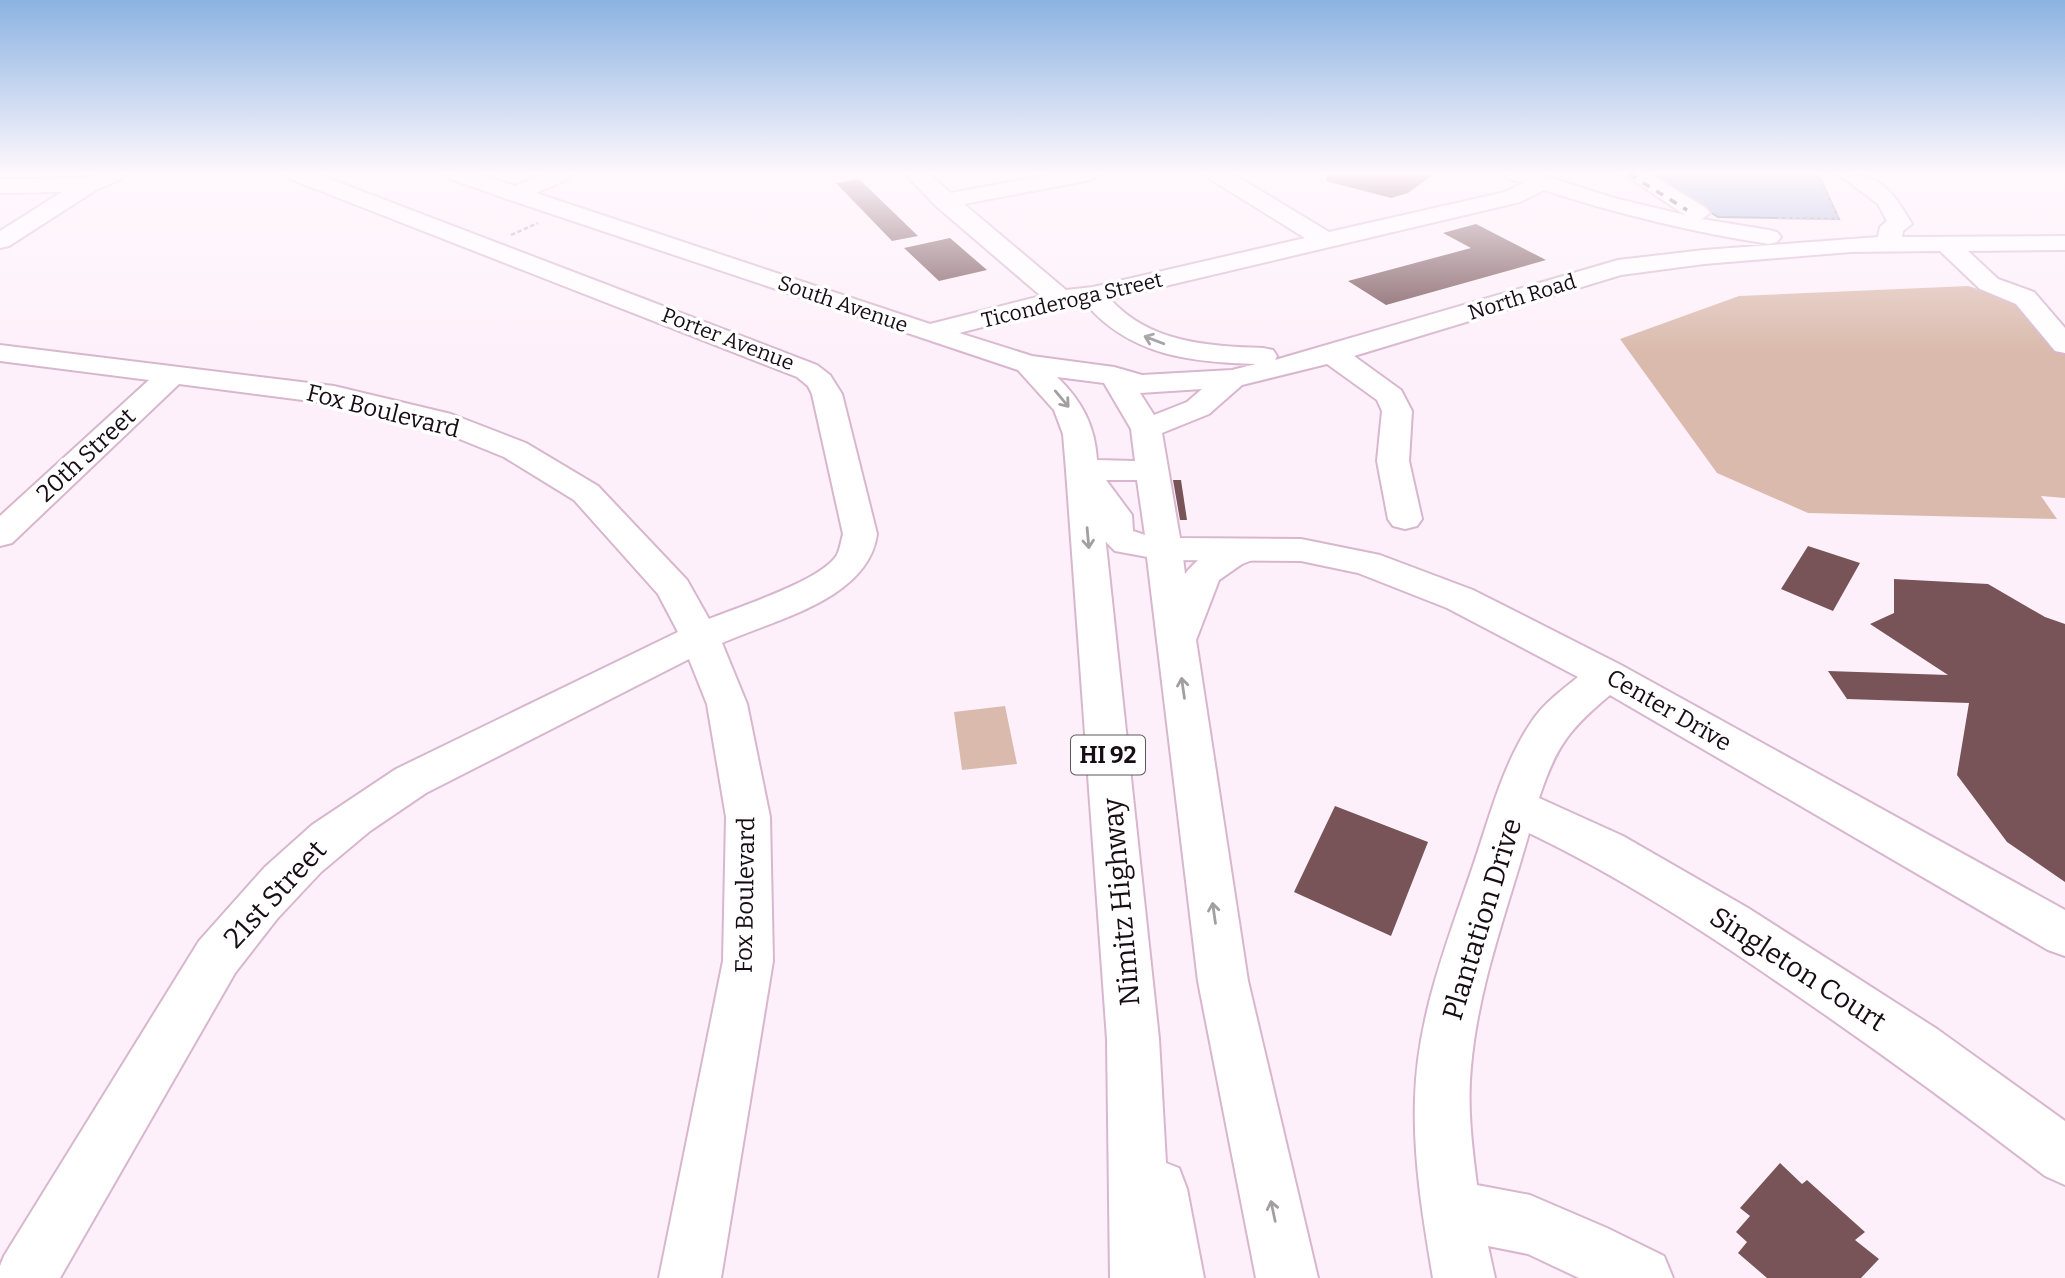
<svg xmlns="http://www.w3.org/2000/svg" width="2065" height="1278" viewBox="0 0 2065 1278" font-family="Bitter,serif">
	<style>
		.green { fill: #dabaac }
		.water { fill: #a1b2da; stroke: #78809f; stroke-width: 2 }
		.building { fill: #785458 }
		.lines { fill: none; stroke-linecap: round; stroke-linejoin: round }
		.minor-casing { stroke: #d8b7ce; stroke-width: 4 }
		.major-casing { stroke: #d8b7ce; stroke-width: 4 }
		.path { stroke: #b6a9b2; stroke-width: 2.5; stroke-dasharray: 4.5 2.5; stroke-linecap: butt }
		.minor { fill: #fff; fill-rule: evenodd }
		.major { fill: #fff; fill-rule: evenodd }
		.rail { stroke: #3d313a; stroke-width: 3.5; stroke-dasharray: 8 8; stroke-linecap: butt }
		.oneway { stroke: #a39ea1 }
		.labels { text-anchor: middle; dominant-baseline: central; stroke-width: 7; stroke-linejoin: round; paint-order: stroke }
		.far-street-label { font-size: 21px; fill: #180d15; stroke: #fff }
		.shield { fill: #fff; stroke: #5d565b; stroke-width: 2 }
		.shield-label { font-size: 23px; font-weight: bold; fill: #180d15 }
		.street-label { font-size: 24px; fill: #180d15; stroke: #fff }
		.near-street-label { font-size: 28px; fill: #180d15; stroke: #fff }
	</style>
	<rect width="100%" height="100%" fill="#fef0fa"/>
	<!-- green -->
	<path class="green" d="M1968 286 2023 303 2065 354V498L2041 496 2057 519 1808 513 1717 473 1620 339 1739 296Z
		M1005 706 1017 764 962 770 954 712Z"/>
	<!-- water -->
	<path class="water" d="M1648 174H1818L1839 219 1718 217Z"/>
	<!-- building -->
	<path class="building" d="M1327 174H1434L1408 193 1391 198 1326 181Z
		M859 179 918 236 892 241 836 183Z
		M1476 224 1546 260 1386 305 1348 281 1471 248 1443 233Z
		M950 238 987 270 939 281 904 248Z
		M1173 480H1181L1187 520H1180Z
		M1808 546 1860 563 1833 611 1781 589Z
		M1894 579 1988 584 2045 617 2065 624V882L2007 842 1957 775 1969 703 1847 699 1828 671 1948 675 1870 624 1894 613Z
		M1335 806 1428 842 1391 936 1294 892Z
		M1780 1163 1802 1184 1807 1180 1865 1232 1855 1240 1879 1259 1861 1278H1767L1738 1253 1747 1242 1736 1232 1750 1216 1740 1208Z"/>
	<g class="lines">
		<!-- minor casing -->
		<g class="minor-casing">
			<path id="minor" d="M95 174H124L121 179 96 190 9 246 0 248V231L62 192 0 193V179L85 178Z
				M287 174H317L817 365 830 375 842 394 877 534C868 600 773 620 722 643L747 704 770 817 773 961 721 1278H659L723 961 726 817 707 704 689 659 426 793 370 831 321 872 277 919 235 973 60 1278H0V1266L4 1256 199 941 265 867 312 825 396 769 678 632 658 594 574 500 504 457 430 427 334 404 179 384 12 543 0 546V516L149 380 0 361V345L334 386 451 414 526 443 598 486 687 580 709 619C738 607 821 581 837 555 840 549 841 541 843 534L812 394 808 386 797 377 290 179Z
				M448 174H480L515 186 542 174H571L568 179 536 193 930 324 1041 296 936 206 905 174H929L951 193 1052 174H1096L1093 179 1085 181 964 204 1066 290 1093 287 1305 238 1210 179 1207 174H1233L1329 232 1505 192 1523 183 1509 179 1506 174H1539L1614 198 1685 215 1624 174H1650L1706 208 1710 213 1702 219 1769 230 1777 232 1781 237 1777 242 1769 244C1692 232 1618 214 1544 190L1520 202 1110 299C1150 343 1207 346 1263 348L1273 350 1277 356 1275 360 1618 260 1704 250 1878 237 1880 227 1887 221 1878 204 1838 174C1880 174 1892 190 1912 224L1903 231 1902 237 2065 236V250L1968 251 1998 279 2034 292 2065 328V353L2055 351 2016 304 1980 289 1940 251 1851 252 1704 264 1621 275 1354 356 1401 390 1412 411 1409 461 1422 519 1417 526 1405 529 1393 526 1388 519 1377 461 1382 411 1377 400 1327 364 1242 385 1209 414 1162 433 1180 538 1301 539 1380 555 1473 590 1621 665 2065 910V956L2048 950 1610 695C1568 730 1556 747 1539 798L1623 836 1748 908 1937 1029 2065 1121V1185L2045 1176C1958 1109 1870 1045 1779 983 1699 928 1617 875 1529 833 1507 911 1478 986 1471 1067 1467 1106 1472 1146 1477 1185L1530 1195 1607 1228 1664 1256 1673 1278H1579L1528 1254 1488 1246 1495 1278H1433C1423 1219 1413 1159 1415 1099 1417 1016 1448 940 1474 863 1490 815 1503 764 1532 721 1544 703 1562 690 1578 677L1447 608 1358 573 1301 561 1164 560 1115 551 1099 535 1098 515 1066 470 1063 434 1054 410 1018 370 507 199 451 179ZM1086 304C1131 356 1191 362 1256 364L1232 370 1142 375 1114 367 1032 356 959 333 1061 307ZM1057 377 1104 383 1131 429 1135 461 1097 460C1095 426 1082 401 1057 377ZM1202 389 1187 402 1154 415 1140 393ZM1106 480H1137L1145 535 1133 531 1132 515Z"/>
		</g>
		<!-- major casing -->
		<g class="major-casing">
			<path id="major" d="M1082 460 1093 463 1098 470 1159 1039 1166 1163 1179 1168 1187 1189 1204 1278H1110L1107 1039 1066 470 1071 463Z
				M1164 538 1176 541 1182 549 1185 574C1202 552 1233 534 1260 541L1266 549 1260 557 1242 564 1219 580 1196 640 1248 981 1318 1278H1256L1198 981 1146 549 1152 541Z"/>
		</g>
		<!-- path -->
		<path class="path" d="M1778 218 1839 219 1818 174
			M511 235 538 223"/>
		<!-- minor -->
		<use href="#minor" class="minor"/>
		<!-- major -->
		<use href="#major" class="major"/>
		<!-- rail -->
		<path class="rail" d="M1629 174 1687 210"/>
	</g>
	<!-- one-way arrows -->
	<defs><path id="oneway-shaft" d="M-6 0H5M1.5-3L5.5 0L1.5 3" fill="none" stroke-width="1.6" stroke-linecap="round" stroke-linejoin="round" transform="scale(1.75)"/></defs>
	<g class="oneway">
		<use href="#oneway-shaft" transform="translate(1154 340) rotate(-159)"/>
		<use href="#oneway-shaft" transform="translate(1062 399) rotate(50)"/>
		<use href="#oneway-shaft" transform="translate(1088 538) rotate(85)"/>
		<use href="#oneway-shaft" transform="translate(1183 688) rotate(-98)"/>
		<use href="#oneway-shaft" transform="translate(1214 913) rotate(-98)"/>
		<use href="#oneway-shaft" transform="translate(1273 1211) rotate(-102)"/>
	</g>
	<!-- sky -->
	<linearGradient id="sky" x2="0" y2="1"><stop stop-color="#8bb3e2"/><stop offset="0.49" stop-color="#fff8fd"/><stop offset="1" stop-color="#fff8fd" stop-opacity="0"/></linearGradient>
	<rect width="2065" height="353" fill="url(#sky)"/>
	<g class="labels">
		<!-- far-street labels -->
		<g class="far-street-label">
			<text transform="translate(1522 297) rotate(-17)">North Road</text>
			<text transform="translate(1072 300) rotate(-13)">Ticonderoga Street</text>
			<text transform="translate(843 304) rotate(19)">South Avenue</text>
			<text transform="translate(728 339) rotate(21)">Porter Avenue</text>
		</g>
		<!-- shield labels -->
		<rect class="shield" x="1071" y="735.5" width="74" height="39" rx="5"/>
		<g class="shield-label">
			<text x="1108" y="755">HI 92</text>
		</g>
		<!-- street labels -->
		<g class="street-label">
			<text transform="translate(383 411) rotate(14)">Fox Boulevard</text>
			<text transform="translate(86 455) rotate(-43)">20th Street</text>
			<text transform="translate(1669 710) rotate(30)">Center Drive</text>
			<text transform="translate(745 895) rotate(-89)">Fox Boulevard</text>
		</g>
		<!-- near-street labels -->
		<g class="near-street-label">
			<text transform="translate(275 894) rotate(-47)">21st Street</text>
			<text transform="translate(1121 902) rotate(-95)">Nimitz Highway</text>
			<text transform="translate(1482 919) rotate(-73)">Plantation Drive</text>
			<text transform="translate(1798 969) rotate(33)">Singleton Court</text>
		</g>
	</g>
</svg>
